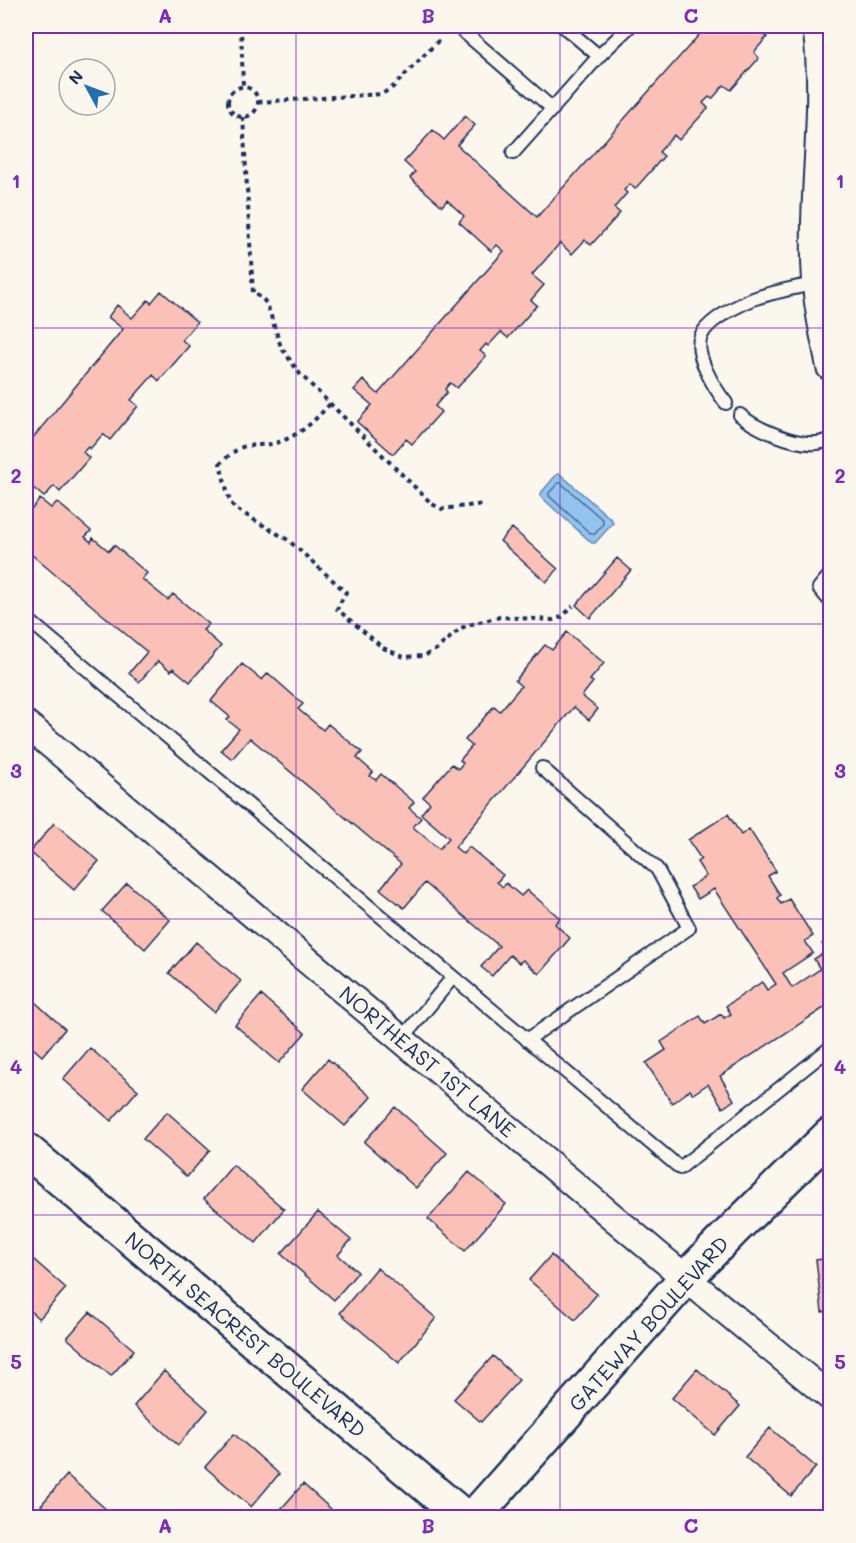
<svg xmlns="http://www.w3.org/2000/svg" width="856" height="1543" viewBox="0 0 856 1543" font-family="Mali,sans-serif">
	<style>
		.water { fill: #92c4ef; stroke: #6288b5; stroke-width: 1.5 }
		.lines { fill: none; stroke-linecap: round; stroke-linejoin: round }
		.shore { stroke: #4b6b98; stroke-width: 1.5 }
		.building { fill: #fcc1b6; stroke: #1b2f5e; stroke-width: 1.5 }
		.lane-casing { stroke: #1b2f5e; stroke-width: 16 }
		.street-casing { stroke: #1b2f5e; stroke-width: 30 }
		.secondary-casing { stroke: #1b2f5e; stroke-width: 38 }
		.path { stroke: #1b2f5e; stroke-width: 4; stroke-dasharray: 4.5 4.5; stroke-linecap: butt }
		.lane { stroke: #fbf7ec; stroke-width: 12 }
		.street { stroke: #fbf7ec; stroke-width: 26 }
		.secondary { stroke: #fbf7ec; stroke-width: 33 }
		.grid { fill: none; stroke: #7b2cbf; stroke-width: 1.5; stroke-opacity: 0.55 }
		.labels { text-anchor: middle; dominant-baseline: central; stroke-width: 4.5; stroke-linejoin: round; paint-order: stroke }
		.street-label { font-size: 21px; fill: #1b2f5e; stroke: #fbf7ec }
		.neatline { fill: none; stroke: #7b2cbf; stroke-width: 2 }
		.grid-label { font-size: 20px; text-anchor: middle; font-weight: bold; fill: #7b2cbf }
	</style>
	<rect width="100%" height="100%" fill="#fbf7ec"/>
	<filter id="ink" filterUnits="userSpaceOnUse"><feTurbulence type="fractalNoise" baseFrequency=".0167" numOctaves="2"/><feDisplacementMap in="SourceGraphic" scale="12" xChannelSelector="R" yChannelSelector="G"/><feConvolveMatrix kernelMatrix="1 2 1 2 8 2 1 2 1" color-interpolation-filters="sRGB"/></filter>
	<g filter="url(#ink)">
		<!-- water -->
		<path class="water" d="M557 474H560L612 520 613 523 595 543H592L540 496V494Z"/>
		<g class="lines">
			<!-- shore -->
			<path class="shore" d="M558 483H561L603 520V524L595 534H591L549 496V493Z"/>
		</g>
		<!-- building -->
		<path class="building" d="M704 26H754L767 37 754 52 759 58 731 90 724 85 712 99 709 97 703 103 708 108 679 140 674 135 659 152 664 156 635 189 630 184 624 190 627 193 614 208 620 213 591 245 585 240 572 254 560 243 532 275 544 285 531 300 537 305 508 338 501 332 488 346 486 344 480 351 486 356 457 388 450 383 445 389 447 392 435 406 441 412 412 444 406 439 393 454 357 422 372 405 354 390 363 380 378 394 504 251 497 245 491 251 459 222 464 216 447 200 442 206 410 178 415 172 404 162 433 130 444 140 465 116 475 125 457 145 537 217 706 27Z
			M161 291 197 322 182 340 189 346 159 381 153 375 131 400 138 406 110 440 103 434 90 449 88 447 83 452 89 458 60 492 54 486 44 497 26 482V446L123 329 108 317 117 305 132 318 148 300 151 303Z
			M40 499 51 508 57 502 91 531 85 537 91 542 93 538 109 551 114 545 147 573 142 579 168 600 173 594 209 624 203 630 221 646 190 682 173 668 171 671 158 661 139 682 129 673 147 652 26 550V503L32 509Z
			M512 528 558 569 546 582 500 541Z
			M617 558 631 570 590 618 576 605Z
			M567 632 604 663 590 680 593 682 582 696 598 709 589 720 574 707 455 847 463 854 469 847 503 875 497 882 503 887 506 883 521 896 527 890 560 918 555 924 570 938 539 974 523 960 519 963 510 955 492 976 481 967 499 946 425 883 404 908 380 889 401 864 250 738 232 759 221 750 239 729 227 720 230 717 211 701 242 664 262 680 268 673 303 704 298 709 323 730 328 724 362 752 357 758 373 772 370 776 376 780 381 774 414 802 409 808 421 818 413 827 439 849 449 838 421 814 430 803 423 797 452 764 458 769 463 763 460 760 472 746 465 740 494 706 500 711 521 686 515 681 545 645 552 650Z
			M728 814 741 835 749 829 776 871 768 876 780 895 777 898 781 904 789 899 813 936 805 941 813 953 783 973 792 988 820 969 814 959 827 951 822 944 830 938V1004L720 1076 734 1100 723 1108 708 1084 693 1094 690 1090 672 1103 646 1063 666 1050 661 1042 700 1016 705 1024 721 1014 724 1018 731 1014 726 1006 762 982 767 990 776 984 714 889 698 899 690 887 706 876 697 862 701 859 688 840Z
			M54 823 99 861 74 890 30 852Z
			M127 883 170 920 145 949 102 911Z
			M196 942 241 981 214 1012 169 973Z
			M26 994 65 1029 42 1056 26 1042Z
			M261 995 305 1033 279 1063 235 1025Z
			M90 1048 138 1090 111 1121 63 1079Z
			M328 1059 371 1097 345 1126 302 1089Z
			M395 1107 447 1153 416 1188 364 1142Z
			M167 1112 210 1150 187 1177 143 1139Z
			M233 1165 284 1209 256 1243 204 1199Z
			M469 1172 506 1204 465 1251 428 1219Z
			M318 1212 351 1240 338 1255 358 1272 334 1300 281 1254Z
			M26 1253 66 1288 39 1319 26 1307Z
			M551 1255 597 1294 575 1320 529 1280Z
			M830 1258V1311L822 1312 816 1260Z
			M377 1268 436 1318 399 1363 340 1313Z
			M90 1312 134 1350 111 1376 67 1338Z
			M493 1356 519 1380 481 1422 454 1399Z
			M697 1369 740 1406 715 1435 672 1398Z
			M164 1371 208 1410 178 1445 134 1406Z
			M770 1428 816 1467 791 1496 745 1457Z
			M234 1434 279 1474 251 1507 205 1467Z
			M67 1475 116 1518H56L41 1505Z
			M303 1484 341 1518H291L281 1509Z"/>
		<g class="lines">
			<!-- lane casing -->
			<g class="lane-casing">
				<path id="lane" d="M457 26 553 109
					M563 26 599 56
					M513 153 599 56 630 26
					M726 403C715 389 693 354 701 336 708 320 737 306 753 299 771 292 796 288 816 283
					M740 415C756 429 795 445 816 443 821 443 826 441 830 439
					M830 575 819 588 830 601
					M26 618 453 977 402 1039
					M453 977 680 1168 830 1048
					M527 1040 689 928 657 869 542 768"/>
			</g>
			<!-- street casing -->
			<g class="street-casing">
				<path id="street" d="M816 26C828 110 810 196 816 281 817 310 825 339 830 367
					M26 724 664 1260 830 1397"/>
			</g>
			<!-- secondary casing -->
			<g class="secondary-casing">
				<path id="secondary" d="M26 1150 465 1518
					M473 1518 686 1278 735 1228 830 1135"/>
			</g>
			<!-- path -->
			<path class="path" d="M241 26 243 87
				M228 102a15 15 0 1 1 30 0a15 15 0 1 1-30 0Z
				M258 102 382 94 393 87 441 38
				M243 117 253 294 261 297 267 304 281 347 300 374 432 504 442 509 484 504
				M330 404C314 421 302 434 279 442 268 446 257 444 246 446 236 448 227 457 220 464L230 502 236 509 288 540 346 592 337 609 383 648 404 657 424 656 437 649 461 628 475 623 500 617 553 620 562 617 573 606"/>
			<!-- lane -->
			<use href="#lane" class="lane"/>
			<!-- street -->
			<use href="#street" class="street"/>
			<!-- secondary -->
			<use href="#secondary" class="secondary"/>
		</g>
	</g>
	<!-- grid -->
	<path class="grid" d="M296 26V1518M560 26V1518M26 328H830M26 624H830M26 919H830M26 1215H830"/>
	<g class="labels">
		<!-- street labels -->
		<g class="street-label">
			<text transform="translate(428 1061) rotate(40)">NORTHEAST 1ST LANE</text>
			<text transform="translate(648 1323) rotate(-48)">GATEWAY BOULEVARD</text>
			<text transform="translate(246 1334) rotate(40)">NORTH SEACREST BOULEVARD</text>
		</g>
	</g>
	<!-- margin -->
	<rect width="856" height="1543" fill="none" stroke="#fbf7ec" stroke-width="66"/>
	<!-- north arrow -->
	<g transform="translate(87 87) rotate(311)"><circle r="28" fill="#fbf7ec" stroke="#a1a7b3" stroke-width="1.5"/>
	<path d="M0-4.5L10 22L0 15L-10 22Z" fill="#1f6fb2"/>
	<text y="-9" font-size="16" font-weight="bold" text-anchor="middle" fill="#1b2f5e">N</text>
	</g>
	<rect x="33" y="33" width="790" height="1477" class="neatline"/>
	<g class="grid-label">
		<text x="165" y="23">A</text>
		<text x="428" y="23">B</text>
		<text x="691" y="23">C</text>
		<text x="16" y="188">1</text>
		<text x="840" y="188">1</text>
		<text x="16" y="483">2</text>
		<text x="840" y="483">2</text>
		<text x="16" y="778">3</text>
		<text x="840" y="778">3</text>
		<text x="16" y="1074">4</text>
		<text x="840" y="1074">4</text>
		<text x="16" y="1369">5</text>
		<text x="840" y="1369">5</text>
		<text x="165" y="1533">A</text>
		<text x="428" y="1533">B</text>
		<text x="691" y="1533">C</text>
	</g>
</svg>
